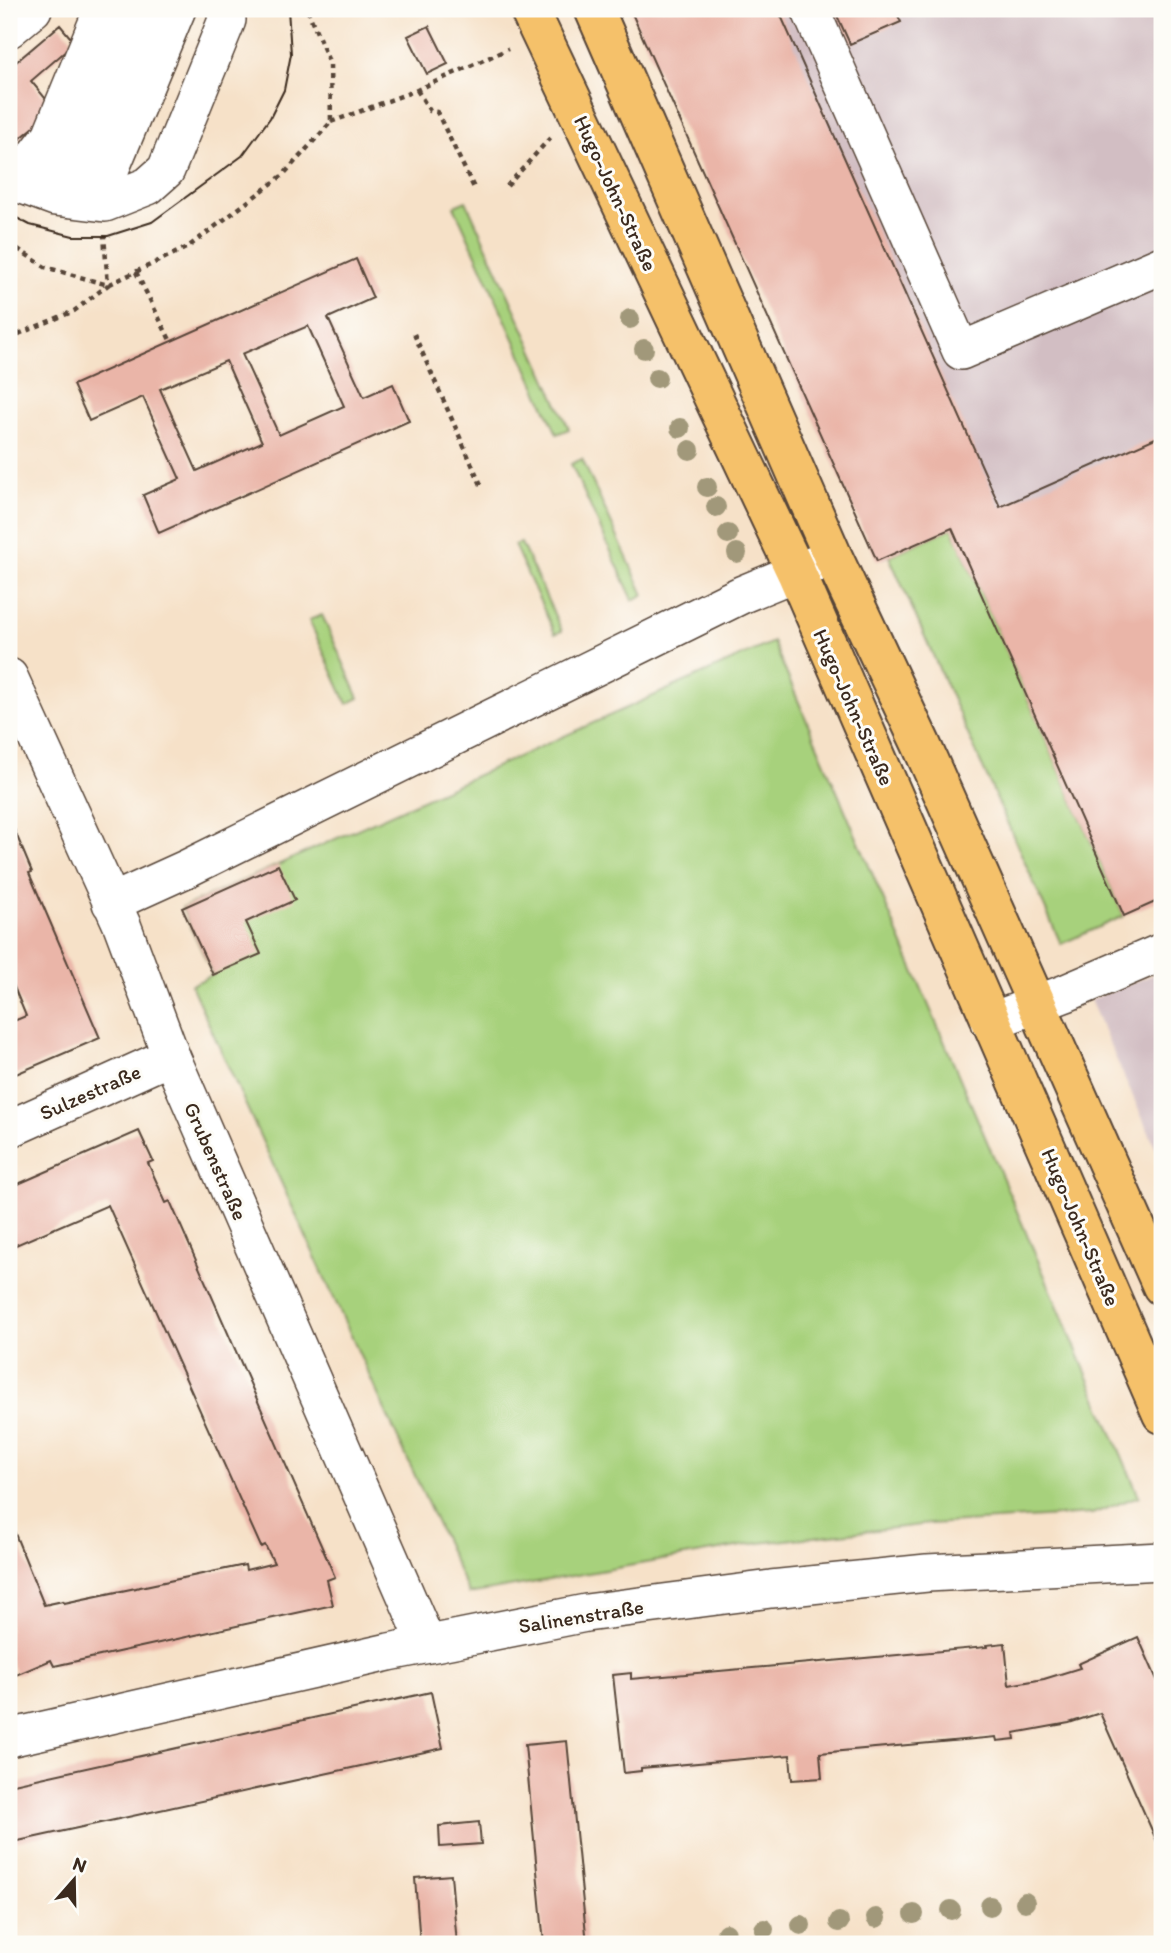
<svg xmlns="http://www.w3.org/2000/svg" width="1171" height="1953" viewBox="0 0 1171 1953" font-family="Itim,sans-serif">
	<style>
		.industrial { fill: #d2bec3 }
		.green { fill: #a7d17c; stroke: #717e4d; stroke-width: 2 }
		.building { fill: #eab5a8; fill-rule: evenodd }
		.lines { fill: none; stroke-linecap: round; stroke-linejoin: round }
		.minor-casing { stroke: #574538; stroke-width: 40 }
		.major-casing { stroke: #574538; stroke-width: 42 }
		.path { stroke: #574538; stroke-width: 4.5; stroke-dasharray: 5 5; stroke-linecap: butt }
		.minor { stroke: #fff; stroke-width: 37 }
		.major { stroke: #f5c16b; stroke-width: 38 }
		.tram { stroke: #3b2a1e; stroke-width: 2 }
		.tree { fill: #a1987a }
		.labels { text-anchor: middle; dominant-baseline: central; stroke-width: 6; stroke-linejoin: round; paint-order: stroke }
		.street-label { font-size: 21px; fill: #3b2a1e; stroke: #fdfcf7 }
	</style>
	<rect width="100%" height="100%" fill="#fdfcf7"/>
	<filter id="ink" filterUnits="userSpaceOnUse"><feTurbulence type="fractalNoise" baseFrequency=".0143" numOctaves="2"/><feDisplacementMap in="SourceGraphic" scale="14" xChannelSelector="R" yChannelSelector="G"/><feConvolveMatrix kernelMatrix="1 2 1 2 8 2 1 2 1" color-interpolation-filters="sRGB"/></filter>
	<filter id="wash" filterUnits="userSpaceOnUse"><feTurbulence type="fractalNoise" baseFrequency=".00686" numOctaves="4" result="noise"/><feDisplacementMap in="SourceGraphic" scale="28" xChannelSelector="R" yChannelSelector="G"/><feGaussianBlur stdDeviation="1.57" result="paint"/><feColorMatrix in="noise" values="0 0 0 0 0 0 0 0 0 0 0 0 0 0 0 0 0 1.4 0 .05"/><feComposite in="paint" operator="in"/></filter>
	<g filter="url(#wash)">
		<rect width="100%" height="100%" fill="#f6e1c8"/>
		<!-- industrial -->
		<path class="industrial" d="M630 9H1162V899L1061 944 889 557 877 561Z
			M1162 971V1162L1090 1000Z"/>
		<!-- green -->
		<path class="green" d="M466 201 569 429 557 434 454 206Z
			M582 459 644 595 633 600 571 464Z
			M952 528 1124 916 1061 944 889 556Z
			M521 543 562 631 555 634 514 545Z
			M322 615 359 698 347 704 309 620Z
			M773 642 1139 1496 1092 1514 930 1524 759 1543 469 1594 191 985 213 975 182 908Z"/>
		<g id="blocks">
			<!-- building -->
			<path class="building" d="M630 9H778L1000 507 1162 435V899L1124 916 952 528 877 561Z
				M834 9H895L901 22 850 44Z
				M60 25 75 43 31 81 55 110 17 141 9 132V68Z
				M429 26 448 64 427 74 408 36Z
				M356 259 373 298 328 318 364 397 393 384 409 421 159 533 143 495 180 479 143 397 89 421 73 385ZM308 326 344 406 279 435 242 354ZM226 361 262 442 197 471 160 389Z
				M9 817 32 872 29 873 100 1038 9 1077V1023L26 1016 9 975Z
				M278 865 295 900 246 922 261 954 213 975 182 908Z
				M139 1131 153 1161 148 1163 166 1203 170 1201 335 1577 327 1580 333 1605 54 1666 51 1660 16 1675 9 1658V1519L44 1605 63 1601 64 1603 245 1565 246 1570 274 1563 265 1545 261 1547 108 1205 9 1248V1188Z
				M1138 1637 1162 1691V1853L1100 1713 1069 1723 1014 1733 1015 1739 997 1741 996 1737 820 1753 822 1778 792 1780 790 1755 641 1768V1771L624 1773 613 1675 631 1673V1679L987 1647 986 1645 1005 1643 1009 1685 1044 1679 1080 1668 1078 1664Z
				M431 1692 443 1748 9 1843V1785Z
				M567 1741 587 1944H544L525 1745Z
				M479 1822 481 1844 440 1847 439 1826Z
				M451 1875 457 1944H420L415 1878Z"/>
		</g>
	</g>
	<g filter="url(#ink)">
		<use href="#blocks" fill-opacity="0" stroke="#574538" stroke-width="2"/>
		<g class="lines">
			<!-- minor casing -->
			<g class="minor-casing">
				<path id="minor" d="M810 9 961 351 1162 265
					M9 29 33 9
					M9 166 31 162 51 136 103 9
					M13 179C40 185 69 172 82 149L139 9
					M9 180 55 197 105 203 148 186 166 170 227 20 225 9
					M70 195 88 194 107 177 177 9
					M9 677 122 925 171 1056 427 1644
					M111 903 188 868 743 594 833 557
					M990 1022 1066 993 1162 952
					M9 1129 171 1056
					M9 1738 389 1652 586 1613 771 1589 927 1573 1162 1561"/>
			</g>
			<!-- major casing -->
			<g class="major-casing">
				<path id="major" d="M529 9 796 572 1162 1414
					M594 9 833 557 921 744 1162 1286"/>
			</g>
			<!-- path -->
			<path class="path" d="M417 90 430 111 437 112 474 188
				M331 122 417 90 508 49
				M507 186 551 137
				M9 243 45 267 108 285 188 247 283 175 331 122 330 64 307 9
				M136 272 171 342
				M414 334 482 487
				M9 338 74 311 108 285 104 236"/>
			<!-- minor -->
			<use href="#minor" class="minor"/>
			<!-- major -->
			<use href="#major" class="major"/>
			<!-- tram -->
			<path class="tram" d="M9 214 30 225 73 236H108L152 222 242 156 270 118 284 90 291 54 288 9"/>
		</g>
		<!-- trees -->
		<g class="tree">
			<circle cx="630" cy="319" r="10"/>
			<circle cx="644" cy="349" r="10"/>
			<circle cx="657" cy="378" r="10"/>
			<circle cx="680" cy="428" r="10"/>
			<circle cx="690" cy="450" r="10"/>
			<circle cx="707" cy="487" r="10"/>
			<circle cx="716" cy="507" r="10"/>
			<circle cx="728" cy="534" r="10"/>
			<circle cx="737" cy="553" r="10"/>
			<circle cx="1025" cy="1902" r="10"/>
			<circle cx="990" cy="1906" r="10"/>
			<circle cx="951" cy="1910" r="10"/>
			<circle cx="914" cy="1914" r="10"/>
			<circle cx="876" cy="1918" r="10"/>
			<circle cx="839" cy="1922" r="10"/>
			<circle cx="801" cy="1925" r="10"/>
			<circle cx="764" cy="1929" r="10"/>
			<circle cx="726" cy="1933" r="10"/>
		</g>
	</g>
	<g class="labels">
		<!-- street labels -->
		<g class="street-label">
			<text transform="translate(616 193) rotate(65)">Hugo-John-Straße</text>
			<text transform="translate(854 707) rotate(66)">Hugo-John-Straße</text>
			<text transform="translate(90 1092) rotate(-24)">Sulzestraße</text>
			<text transform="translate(216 1161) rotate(66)">Grubenstraße</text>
			<text transform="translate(1081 1227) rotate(67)">Hugo-John-Straße</text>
			<text transform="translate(581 1616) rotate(-9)">Salinenstraße</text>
		</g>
	</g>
	<!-- margin -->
	<rect width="1171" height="1953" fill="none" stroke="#fdfcf7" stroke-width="35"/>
	<!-- north arrow -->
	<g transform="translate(74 1880) rotate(20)" stroke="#fdfcf7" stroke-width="5" paint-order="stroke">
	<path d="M0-5L12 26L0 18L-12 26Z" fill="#3b2a1e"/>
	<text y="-10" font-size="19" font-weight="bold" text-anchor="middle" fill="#3b2a1e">N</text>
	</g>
</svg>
